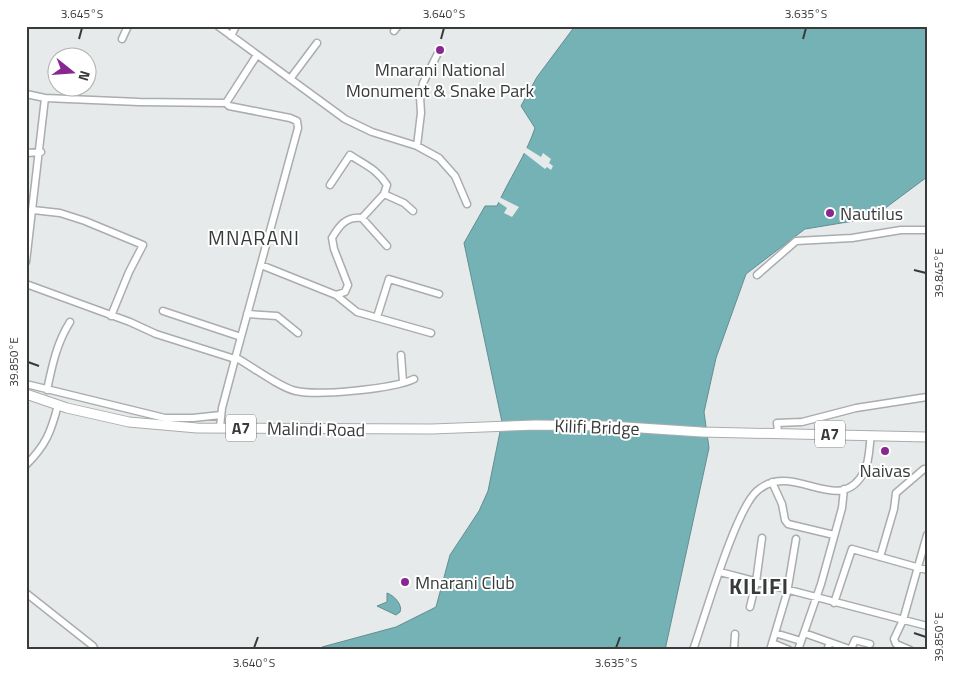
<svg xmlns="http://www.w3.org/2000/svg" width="953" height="676" viewBox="0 0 953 676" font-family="'Titillium Web',sans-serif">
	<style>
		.water { fill: #74b2b6; stroke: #628e91 }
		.pier { fill: #e6eaea }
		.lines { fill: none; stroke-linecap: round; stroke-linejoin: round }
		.minor-casing { stroke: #a9adad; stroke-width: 9 }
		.highway-casing { stroke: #a9adad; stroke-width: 11 }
		.minor { stroke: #fff; stroke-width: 6 }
		.highway { stroke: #fff; stroke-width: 9 }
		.ticks { fill: none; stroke: #393b3b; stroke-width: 2 }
		.poi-dot { fill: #882790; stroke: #fff; stroke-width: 2 }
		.labels { text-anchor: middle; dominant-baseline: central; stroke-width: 4; stroke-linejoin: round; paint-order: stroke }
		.shield { fill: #fff; stroke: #747676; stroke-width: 1 }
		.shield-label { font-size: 16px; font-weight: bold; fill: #393b3b }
		.poi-label { font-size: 18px; fill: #393b3b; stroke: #fff }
		.street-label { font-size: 18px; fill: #393b3b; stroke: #fff }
		.quarter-label { font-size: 20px; letter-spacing: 1px; fill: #393b3b; stroke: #fff }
		.district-label { font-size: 22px; font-weight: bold; letter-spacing: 1px; fill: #393b3b; stroke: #fff }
		.neatline { fill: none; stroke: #393b3b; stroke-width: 2 }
		.ticks-label { font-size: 12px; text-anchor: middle; fill: #393b3b }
	</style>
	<rect width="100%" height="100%" fill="#e6eaea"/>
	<!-- water -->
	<path class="water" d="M575 26H927V177L872 218 805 229 746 274 716 358 704 412 709 448 665 650H320L322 647 396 627 436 607 450 555 479 511 488 491 502 422 464 243 485 206H497C509 179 526 155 535 128L521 106 537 77Z
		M387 593C393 595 403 604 400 612L396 615 377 606 387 602Z"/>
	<!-- pier -->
	<path class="pier" d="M525 147 541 157 543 153 551 159 549 163 553 166 551 170 547 167 545 169 523 152Z
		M499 197 519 207 512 217 504 213 507 208 497 201Z"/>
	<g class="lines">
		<!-- minor casing -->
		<g class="minor-casing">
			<path id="minor" d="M218 26 345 119 372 132 417 146 439 158 455 176 467 204
				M394 31 398 26
				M231 36 236 26
				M122 39 128 26
				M290 79 317 43
				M26 94 45 98 26 262
				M45 98 139 102 226 103
				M417 146 421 113 420 97 423 83 439 51
				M26 153 41 152
				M330 185 350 155C365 165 377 169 387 185L384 194
				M33 210 60 213 85 221 143 245 129 272 111 316
				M362 218 387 246
				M261 265 336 295 345 292 348 285 334 249 332 238C339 226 346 216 362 218L384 194 404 203 413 211
				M757 275 796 241 852 238 901 230H927
				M26 284 130 322 156 334 235 359
				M336 295 357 312 431 333
				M163 311 241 337
				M247 314 277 316 298 333
				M377 317 389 279 439 294
				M401 355 403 382
				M235 357C250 365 280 388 296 391 318 396 393 389 414 379
				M26 384 165 418H193L221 415
				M47 390C52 366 57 342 70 322
				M220 427 222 408 235 359 298 128 297 121 290 118 229 106 226 103 257 55
				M778 432 777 423 802 422 856 408 927 397
				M26 465C46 445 51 432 58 405
				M772 482 782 504 785 520 788 524 834 535
				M880 557 894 509 896 493 924 469H927
				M720 572 927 626
				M26 593 93 646 95 650
				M834 603 852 549 927 570
				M750 607 756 582 762 538
				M775 633 801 641
				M804 633 852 650
				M772 643 789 650
				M851 649 855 640 870 644
				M693 650C705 617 735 510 757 491 793 459 839 519 864 472 870 461 869 446 871 435
				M734 650 735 634
				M770 650 787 593 796 539
				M798 650 821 584 842 508 844 489
				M827 650 830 642
				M910 650 896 644 894 639 903 620 927 535"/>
		</g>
		<!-- highway casing -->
		<g class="highway-casing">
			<path id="highway" d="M26 394 67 408 129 422 197 428 432 429 536 425 610 426 702 432 927 437"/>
		</g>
		<!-- minor -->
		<use href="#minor" class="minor"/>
		<!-- highway -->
		<use href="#highway" class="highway"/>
	</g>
	<!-- ticks -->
	<path class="ticks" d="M79 39 82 28M441 39 444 28M803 39 806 28M914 270 926 273M28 362 39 366M914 633 926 637M254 648 258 637M616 648 620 637"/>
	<!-- markers -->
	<g class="poi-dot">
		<circle cx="440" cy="50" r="5"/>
		<circle cx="830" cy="213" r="5"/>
		<circle cx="885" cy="451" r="5"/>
		<circle cx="405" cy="582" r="5"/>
	</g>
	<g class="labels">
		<!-- shield labels -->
		<g class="shield">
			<rect x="226" y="414.5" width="30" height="27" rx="4"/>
			<rect x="815" y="420.5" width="30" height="27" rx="4"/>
		</g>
		<g class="shield-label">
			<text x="241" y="428">A7</text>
			<text x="830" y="434">A7</text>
		</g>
		<!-- poi labels -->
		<g class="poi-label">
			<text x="440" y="69">Mnarani National<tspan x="440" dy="21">Monument &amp; Snake Park</tspan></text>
			<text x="840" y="213" text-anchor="start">Nautilus</text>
			<text x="885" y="470">Naivas</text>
			<text x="415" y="582" text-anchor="start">Mnarani Club</text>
		</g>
		<!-- street labels -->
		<g class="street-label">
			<text transform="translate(597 427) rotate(2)">Kilifi Bridge</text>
			<text transform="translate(316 429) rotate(1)">Malindi Road</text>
		</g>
		<!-- quarter labels -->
		<g class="quarter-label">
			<text x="254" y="237">MNARANI</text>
		</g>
		<!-- district labels -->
		<g class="district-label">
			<text x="759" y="586">KILIFI</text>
		</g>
	</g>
	<!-- border -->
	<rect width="953" height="676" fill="none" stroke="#ffffff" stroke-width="55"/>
	<!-- north arrow -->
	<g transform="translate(72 72) rotate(107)"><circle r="24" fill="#ffffff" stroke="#b0b1b1"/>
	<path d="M0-4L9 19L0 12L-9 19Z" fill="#882790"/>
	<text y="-8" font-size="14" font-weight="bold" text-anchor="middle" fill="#393b3b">N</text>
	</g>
	<rect x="28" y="28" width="898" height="620" class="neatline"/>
	<g class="ticks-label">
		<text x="82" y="18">3.645°S</text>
		<text x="444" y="18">3.640°S</text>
		<text x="806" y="18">3.635°S</text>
		<text transform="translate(939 273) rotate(-90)" y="4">39.845°E</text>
		<text transform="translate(14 362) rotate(-90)" y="4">39.850°E</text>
		<text transform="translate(939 637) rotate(-90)" y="4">39.850°E</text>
		<text x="254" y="667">3.640°S</text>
		<text x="616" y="667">3.635°S</text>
	</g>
</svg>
